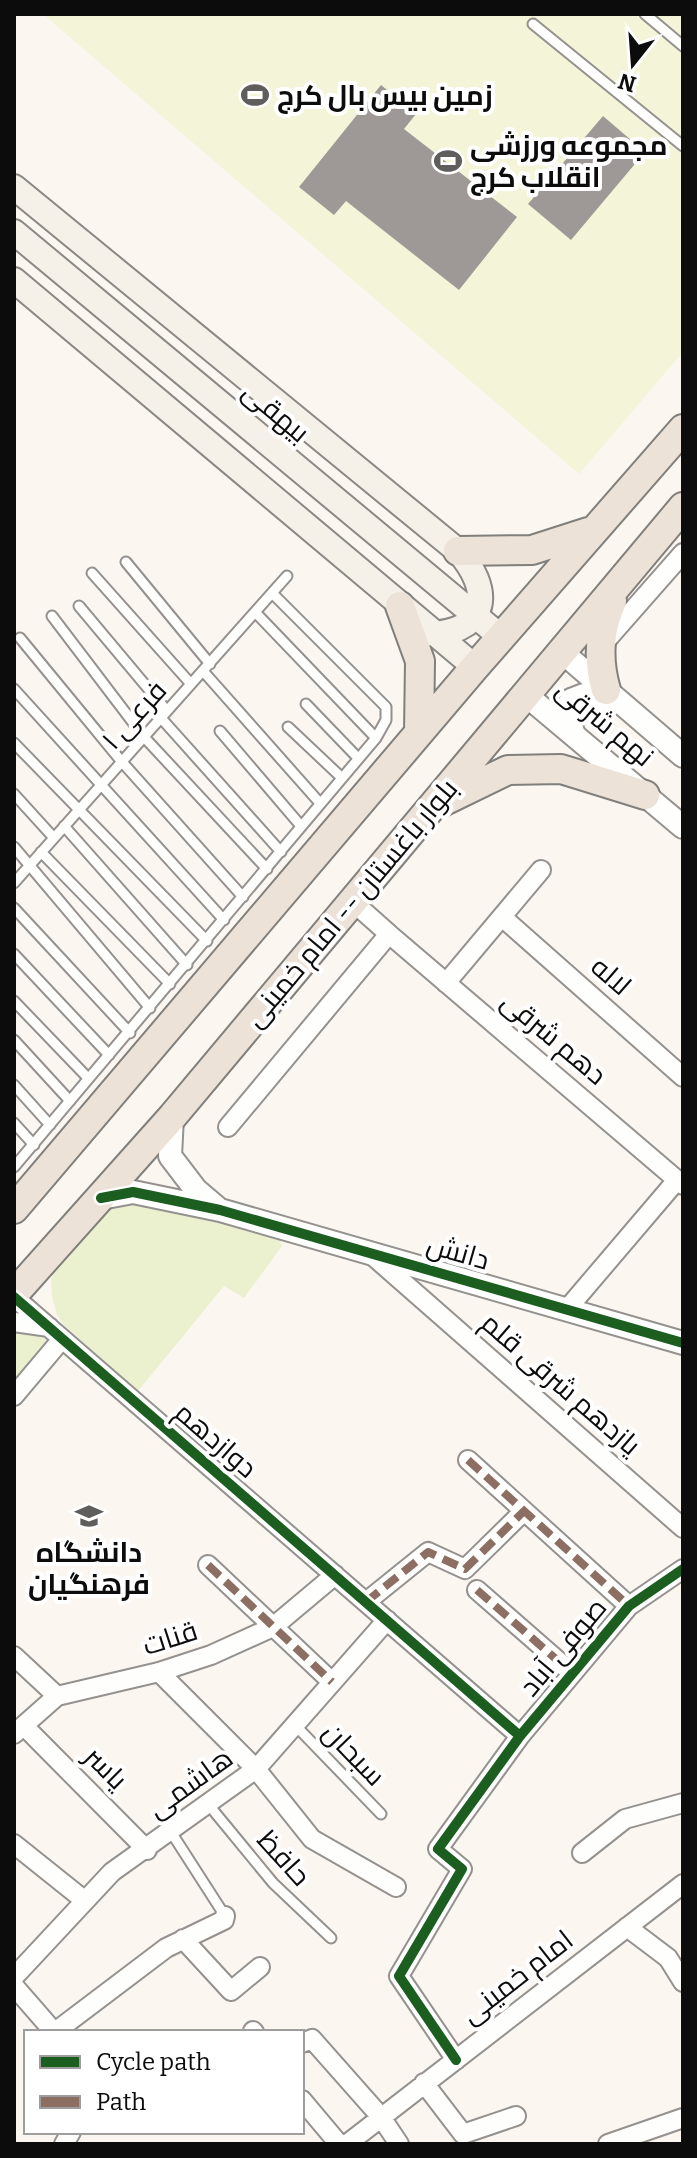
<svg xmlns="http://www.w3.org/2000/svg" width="697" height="2158" viewBox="0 0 697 2158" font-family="Bitter,Cairo,serif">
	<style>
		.green { fill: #ebf0ce }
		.pitch { fill: #f4f4d8 }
		.building { fill: #9e9996 }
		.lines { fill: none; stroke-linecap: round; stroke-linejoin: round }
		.service-casing { stroke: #94918f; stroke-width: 13 }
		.minor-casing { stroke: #94918f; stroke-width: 22 }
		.tertiary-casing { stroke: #94918f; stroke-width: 26 }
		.secondary-casing { stroke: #8a8885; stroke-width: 28 }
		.primary-casing { stroke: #817f7c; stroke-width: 32 }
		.service { stroke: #fefefd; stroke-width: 9 }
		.minor { stroke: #fefefd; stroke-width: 18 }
		.tertiary { stroke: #fefefd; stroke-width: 22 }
		.secondary { stroke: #f5f0e8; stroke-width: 24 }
		.primary { stroke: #ede2d7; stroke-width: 28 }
		.quiet { stroke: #8d6e63; stroke-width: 8; stroke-dasharray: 16 8; stroke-linecap: butt }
		.cycleway-casing { stroke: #fff; stroke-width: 15 }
		.cycleway { stroke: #1b5e20; stroke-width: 10 }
		.labels { text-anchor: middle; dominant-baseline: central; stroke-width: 8; stroke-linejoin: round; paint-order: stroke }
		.poi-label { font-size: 28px; font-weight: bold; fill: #0c0c0c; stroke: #fff; text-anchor: start }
		.street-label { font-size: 28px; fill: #0c0c0c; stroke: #fff }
	</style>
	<rect width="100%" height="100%" fill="#fbf6f0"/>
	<!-- green -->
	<path class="green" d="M138 1202 278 1236 282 1246 244 1298 224 1286 138 1391 65 1326 57 1315 52 1296 51 1280 57 1260 108 1207Z
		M14 1322 42 1334 48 1342 14 1383Z"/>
	<!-- pitch -->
	<path class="pitch" d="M43 14H683V352L579 474Z"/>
	<!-- building -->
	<path class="building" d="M381 85 416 114 404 129 517 217 459 290 346 201 334 215 299 187Z
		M603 116 645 152 571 240 528 204Z"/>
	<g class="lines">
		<!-- service casing -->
		<g class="service-casing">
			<path id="service" d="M645 14 683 46
				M533 24 683 146
				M126 562 210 664
				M92 573 191 684
				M79 606 167 711
				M255 612 376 738
				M52 616 144 737 267 869
				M20 638 122 762 243 897
				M203 671 319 802
				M14 689 224 920
				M306 704 358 758
				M161 718 281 852
				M288 727 341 777
				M220 731 301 826
				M14 743 207 941
				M14 794 54 838
				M64 826 187 965
				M14 847 150 1008
				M41 852 170 984
				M14 883 287 576
				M14 908 130 1033
				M14 954 109 1055
				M14 1001 88 1078
				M14 1040 70 1101
				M14 1085 50 1125
				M14 1123 34 1145
				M14 1167 376 738 386 720V707L272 593
				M295 1725 381 1814
				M208 1804 273 1883 331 1938
				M171 1832 225 1916"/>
		</g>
		<!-- minor casing -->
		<g class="minor-casing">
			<path id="minor" d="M603 644 683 553
				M502 917 683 1077
				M389 934 683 1185
				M446 983 541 870
				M228 1127 389 934 353 902
				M372 1255 683 1528
				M14 1297 520 1736
				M568 1308 677 1180
				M14 1322 49 1327
				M14 1396 62 1339
				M468 1460 629 1606
				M208 1565 332 1682
				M477 1590 572 1673
				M366 1602 428 1552 465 1569 524 1511
				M14 1656 57 1696
				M159 1672 256 1769 312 1839 396 1887
				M25 1727 147 1850
				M14 1734 57 1696 159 1672 211 1655 273 1627 335 1575
				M14 1844 84 1900
				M582 1853 625 1819 683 1803
				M627 1927 668 1958 683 1982
				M183 1939 231 1991 260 1967
				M14 1977 112 1872 256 1769 387 1620
				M14 1986 54 2032
				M253 2031 254 2032
				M55 2032 166 1948 224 1920 225 1916
				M302 2043 312 2039 381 2117 399 2144
				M456 2060 399 1976 462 1869 438 1849 520 1736 629 1606 683 1569
				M424 2083 463 2134 516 2116
				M302 2100 339 2144
				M64 2144 71 2132
				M347 2144 683 1884
				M608 2144 683 2118"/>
		</g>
		<!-- tertiary casing -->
		<g class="tertiary-casing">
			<path id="tertiary" d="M562 652 683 756
				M526 695 683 827
				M574 735 566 711 571 700 584 695 617 702
				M172 1117 170 1156 196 1190 216 1207
				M101 1198 133 1192 220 1210 683 1343"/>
		</g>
		<!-- secondary casing -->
		<g class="secondary-casing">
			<path id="secondary" d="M14 187 458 551C490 587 492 629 433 634
				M14 232 501 637
				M14 280 475 667"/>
		</g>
		<!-- primary casing -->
		<g class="primary-casing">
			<path id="primary" d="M458 551 532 550 588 532
				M400 606 420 661 419 732
				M606 690C597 659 599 631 612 601
				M440 803 508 770 561 769 645 795
				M14 1209 475 667 683 429
				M14 1294 172 1117 683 507"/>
		</g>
		<!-- service -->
		<use href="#service" class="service"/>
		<!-- minor -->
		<use href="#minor" class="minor"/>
		<!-- tertiary -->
		<use href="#tertiary" class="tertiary"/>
		<!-- secondary -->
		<use href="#secondary" class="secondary"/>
		<!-- primary -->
		<use href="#primary" class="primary"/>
		<!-- quiet -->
		<path class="quiet" d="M468 1460 629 1606
			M208 1565 332 1682
			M477 1590 572 1673
			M366 1602 428 1552 465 1569 524 1511"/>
		<!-- cycleway casing -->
		<g class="cycleway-casing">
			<path id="cycleway" d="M101 1198 133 1192 220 1210 683 1343
				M14 1297 520 1736
				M456 2060 399 1976 462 1869 438 1849 520 1736 629 1606 683 1569"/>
		</g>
		<!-- cycleway -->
		<use href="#cycleway" class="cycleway"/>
	</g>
	<!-- icons -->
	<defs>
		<g id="stadium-bare" transform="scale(2.16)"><path d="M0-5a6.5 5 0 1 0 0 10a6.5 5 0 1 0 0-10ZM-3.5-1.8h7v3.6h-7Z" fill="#605e5c" stroke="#fff" stroke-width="2.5" paint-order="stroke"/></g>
		<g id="university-bare" transform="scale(2.16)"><path d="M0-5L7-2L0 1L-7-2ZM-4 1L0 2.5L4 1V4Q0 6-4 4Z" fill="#605e5c" stroke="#fff" stroke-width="2.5" paint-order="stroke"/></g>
	</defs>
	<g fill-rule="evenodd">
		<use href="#stadium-bare" x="255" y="95"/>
		<use href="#stadium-bare" x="448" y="161"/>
		<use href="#university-bare" x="89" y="1516"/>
	</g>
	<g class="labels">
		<!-- poi labels -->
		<g class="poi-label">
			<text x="277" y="95">زمین بیس بال کرج</text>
			<text x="470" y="145">مجموعه ورزشی<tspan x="470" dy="32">انقلاب کرج</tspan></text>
			<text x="89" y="1552" text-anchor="middle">دانشگاه<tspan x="89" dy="32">فرهنگیان</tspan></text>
		</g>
		<!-- street labels -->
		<g class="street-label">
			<text transform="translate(276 412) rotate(40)">بیهقی</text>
			<text transform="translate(134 715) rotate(-48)">۱ فرعی</text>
			<text transform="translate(605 723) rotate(40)">نهم شرقی</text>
			<text transform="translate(351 903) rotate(-50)">بلوار باغستان -- امام خمینی</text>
			<text transform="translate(611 976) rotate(41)">لاله</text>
			<text transform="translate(554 1038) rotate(40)">دهم شرقی</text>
			<text transform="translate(458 1252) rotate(16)">دانش</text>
			<text transform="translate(561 1384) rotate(41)">یازدهم شرقی قلم</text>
			<text transform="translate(216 1440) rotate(41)">دوازدهم</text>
			<text transform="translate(170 1638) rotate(-18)">قنات</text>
			<text transform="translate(563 1647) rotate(-50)">صوفی آباد</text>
			<text transform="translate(354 1754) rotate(46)">سبحان</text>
			<text transform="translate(106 1768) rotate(45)">یاسر</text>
			<text transform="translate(190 1783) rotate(-36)">هاشمی</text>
			<text transform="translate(284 1858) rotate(48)">حافظ</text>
			<text transform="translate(517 1977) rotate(-38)">امام خمینی</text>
		</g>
	</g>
	<!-- border -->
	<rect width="697" height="2158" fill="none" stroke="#0c0c0c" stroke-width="32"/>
	<!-- legend -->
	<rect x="24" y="2030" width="280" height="104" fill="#ffffff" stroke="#9e9e9e" stroke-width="2"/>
	<rect x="40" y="2056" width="40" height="12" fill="#1b5e20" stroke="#9e9e9e" stroke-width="2"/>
	<text x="96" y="2070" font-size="24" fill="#0c0c0c">Cycle path</text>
	<rect x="40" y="2096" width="40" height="12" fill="#8d6e63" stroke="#9e9e9e" stroke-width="2"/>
	<text x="96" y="2110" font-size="24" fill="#0c0c0c">Path</text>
	<!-- north arrow -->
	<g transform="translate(633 64) rotate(197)" stroke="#ffffff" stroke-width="6" paint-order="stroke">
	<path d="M0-6L14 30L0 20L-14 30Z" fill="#0c0c0c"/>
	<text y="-12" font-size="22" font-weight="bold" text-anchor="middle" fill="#0c0c0c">N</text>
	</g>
</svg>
